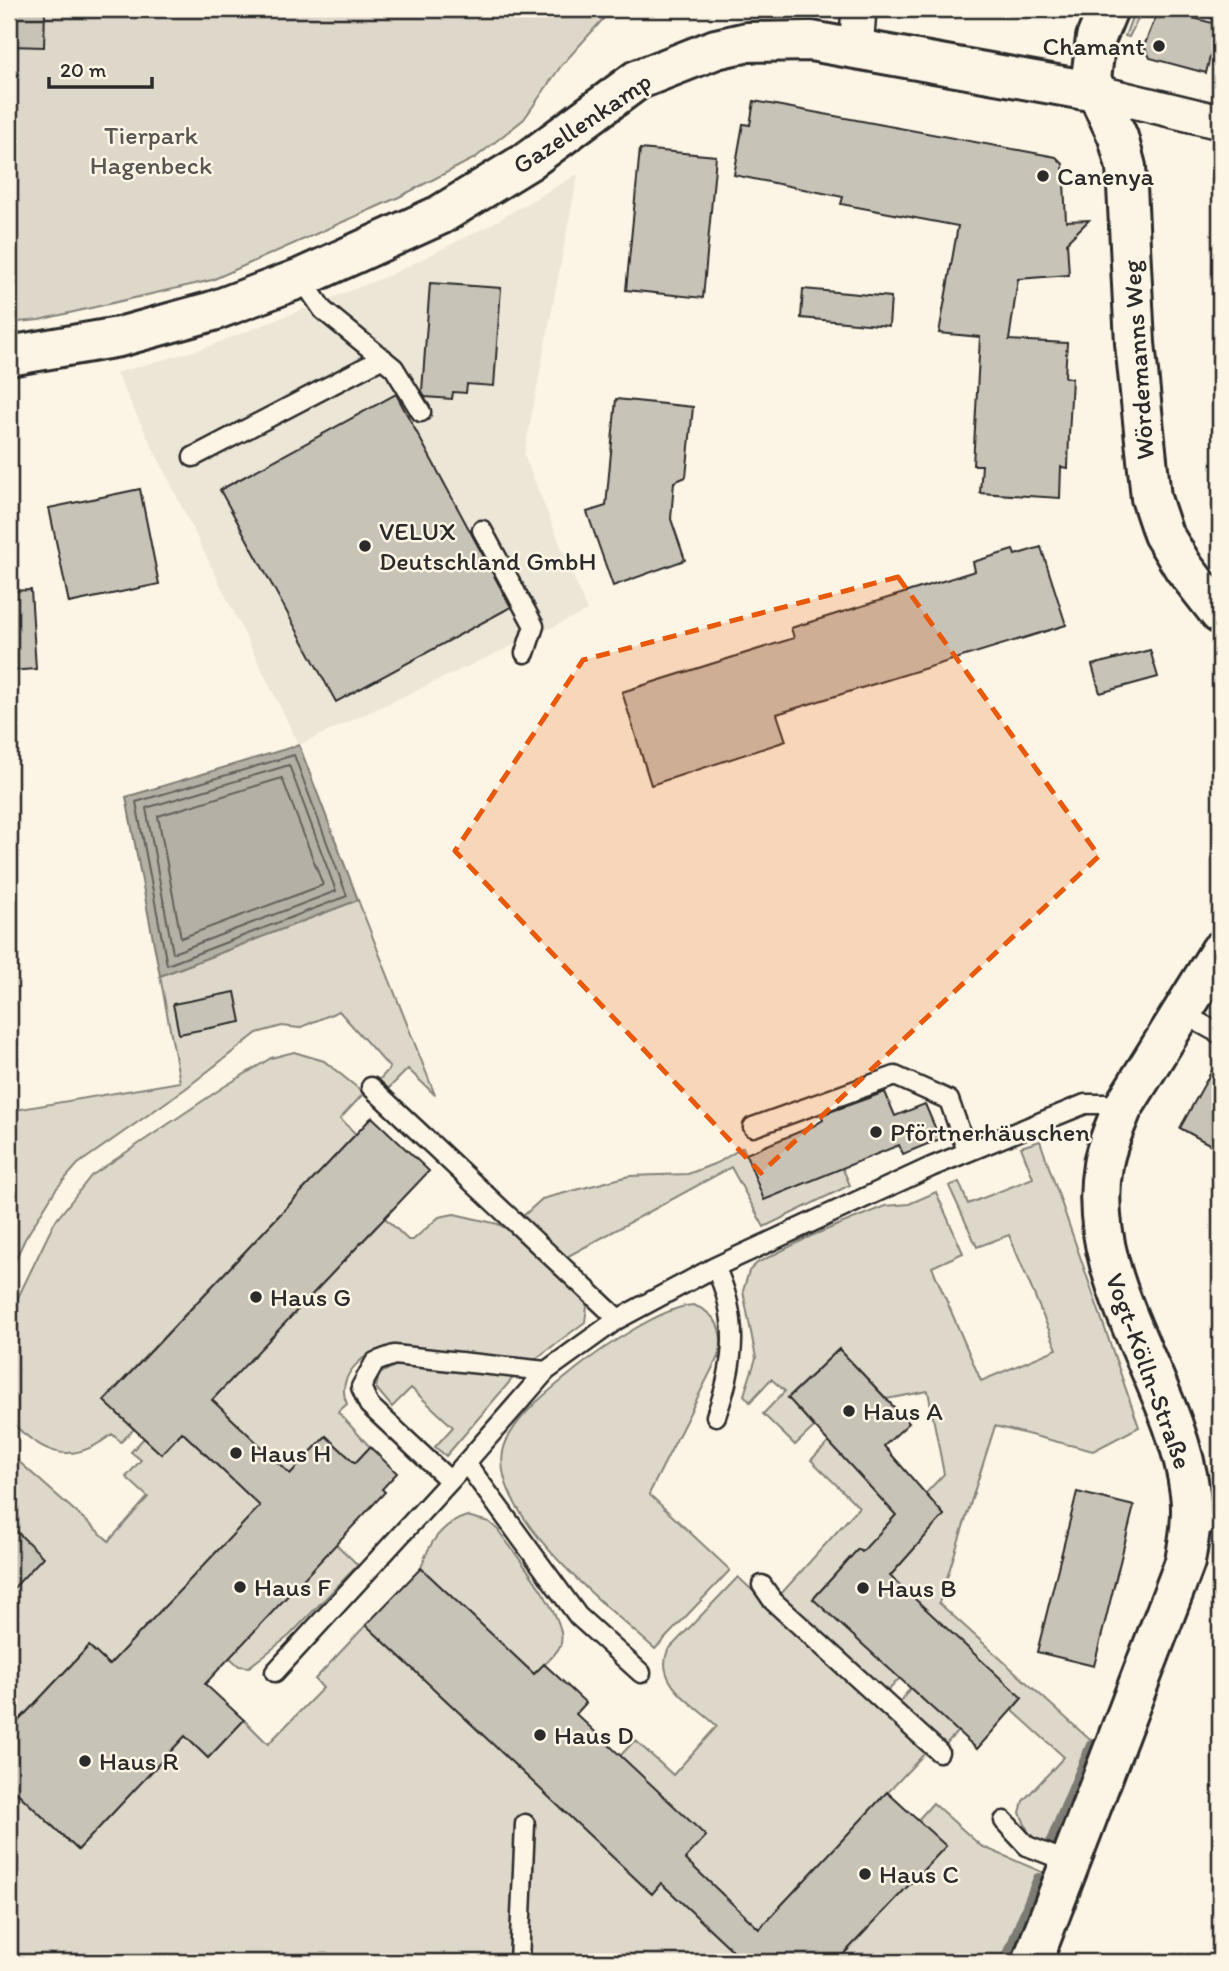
<svg xmlns="http://www.w3.org/2000/svg" width="1229" height="1971" viewBox="0 0 1229 1971" font-family="Itim,sans-serif">
	<style>
		.built { fill: #ece6d7 }
		.green { fill: #ded8ca; stroke: #84827a; stroke-width: 2 }
		.water { fill: #b4b0a5; stroke: #7d7b74; stroke-width: 2 }
		.lines { fill: none; stroke-linecap: round; stroke-linejoin: round }
		.shore { stroke: #62605c; stroke-width: 2 }
		.stream { stroke: #7d7b74; stroke-width: 10 }
		.building { fill: #c8c3b7; stroke: #2b2b2b; stroke-width: 2 }
		.service-casing { stroke: #2b2b2b; stroke-width: 23 }
		.minor-casing { stroke: #2b2b2b; stroke-width: 38 }
		.tertiary-casing { stroke: #2b2b2b; stroke-width: 44 }
		.service { stroke: #fcf5e5; stroke-width: 18 }
		.minor { stroke: #fcf5e5; stroke-width: 33 }
		.tertiary { stroke: #fcf5e5; stroke-width: 38 }
		.marked { fill: #e8590c; fill-opacity: 0.2; stroke: #e8590c; stroke-width: 5; stroke-dasharray: 14 9; stroke-linejoin: round }
		.poi-dot { fill: #2b2b2b; stroke: #fcf5e5; stroke-width: 2.5 }
		.labels { text-anchor: middle; dominant-baseline: central; stroke-width: 5; stroke-linejoin: round; paint-order: stroke }
		.poi-label { font-size: 26px; fill: #2b2b2b; stroke: #fcf5e5; text-anchor: start }
		.street-label { font-size: 26px; fill: #2b2b2b; stroke: #fcf5e5 }
		.park-label { font-size: 26px; fill: #585653; stroke: #fcf5e5 }
	</style>
	<rect width="100%" height="100%" fill="#fcf5e5"/>
	<filter id="ink" filterUnits="userSpaceOnUse"><feTurbulence type="fractalNoise" baseFrequency=".0143" numOctaves="2"/><feDisplacementMap in="SourceGraphic" scale="14" xChannelSelector="R" yChannelSelector="G"/><feConvolveMatrix kernelMatrix="1 2 1 2 8 2 1 2 1" color-interpolation-filters="sRGB"/></filter>
	<g filter="url(#ink)">
		<!-- built -->
		<path class="built" d="M578 174 524 455 587 611 299 745 116 373 207 347 390 275 488 226Z"/>
		<!-- green -->
		<path class="green" d="M9 9H605L604 18 561 66 524 119 475 158 399 197 212 280 39 320 9 323Z
			M1135 9H1143L1129 37 1125 36Z
			M358 900 435 1095 408 1069 388 1089 379 1080 390 1068 339 1011 299 1028 282 1026 257 1033 185 1089 78 1164 56 1189 25 1239 9 1273V1111L180 1082 160 976Z
			M294 1052 324 1061 364 1093 340 1119 356 1134 104 1400 134 1429 121 1442 112 1434C71 1467 43 1454 9 1420V1316L54 1223 91 1176 222 1088 271 1058Z
			M1040 1141 1139 1427 1093 1451 995 1426 939 1603 1089 1739 1100 1743 1059 1849 1030 1836 1020 1813 1023 1801 1064 1757 1012 1710 1022 1698 890 1576 944 1515 925 1494 944 1474 928 1391 887 1399 839 1349 788 1397 814 1427 795 1445 763 1414 785 1391 771 1379 750 1402 744 1395 756 1358 743 1291 749 1271 757 1263 811 1236 885 1206 909 1204 936 1192 963 1253 932 1267 981 1381 1057 1349 1009 1235 977 1247 949 1186 959 1182 968 1204 1033 1178 1021 1147Z
			M743 1147 764 1199 842 1167 850 1185 764 1227 731 1167 563 1259 522 1217 542 1199 629 1176 688 1174 719 1162Z
			M454 1214 498 1224 513 1232 582 1298 587 1306 585 1322 534 1360 396 1346C370 1346 333 1375 347 1404L338 1412 370 1447 355 1463 326 1436 290 1474 212 1400 385 1218 408 1240H413L439 1217Z
			M693 1305C716 1313 724 1329 720 1353L649 1494 730 1570 655 1649C612 1610 478 1507 506 1442 519 1412 552 1389 576 1369 601 1349 662 1307 693 1305Z
			M400 1363 513 1376V1378L446 1456 435 1447 453 1427 411 1388 392 1407 376 1388 379 1374Z
			M182 1432 260 1506 109 1665 88 1647 9 1731V1453L109 1541 148 1497 126 1477 141 1460 131 1452 144 1438 162 1454Z
			M829 1442 896 1515 862 1552 858 1549 813 1599 900 1678 887 1692 780 1595 859 1507 811 1460Z
			M467 1516 489 1522 498 1530C513 1552 572 1621 560 1646 555 1657 542 1666 534 1674L421 1568C429 1543 441 1524 467 1516Z
			M336 1544 358 1565 289 1636 249 1667 239 1666 229 1657Z
			M738 1577 926 1752 759 1929 685 1859 620 1756 635 1740 673 1775 717 1726C698 1707 653 1684 668 1650Z
			M366 1625 651 1893 661 1883 745 1962H9V1785L78 1850 185 1736 208 1758 244 1720 268 1744 323 1688 315 1679Z
			M910 1688 958 1731 944 1746 899 1704Z
			M933 1803 981 1846 1049 1875 1013 1962H836L945 1847 918 1820Z"/>
		<!-- water -->
		<path class="water" d="M299 745 358 900 160 976 126 797Z"/>
		<g class="lines">
			<!-- shore -->
			<path class="shore" d="M294 755 347 896 167 965 136 802Z
				M289 765 336 891 173 953 146 808Z
				M282 778 323 885 181 938 158 816Z"/>
			<!-- stream -->
			<path class="stream" d="M1051 1841 1091 1745
				M1005 1962 1038 1878"/>
		</g>
		<!-- building -->
		<path class="building" d="M9 9H45L44 47 9 46Z
			M1159 9 1220 25V55L1211 53 1206 73 1150 58 1144 46Z
			M754 101 1056 157 1063 164 1066 221 1089 220 1067 242 1069 275 1018 279 1009 340 1067 343 1065 377 1072 378 1069 436 1068 468 1061 467 1060 498 980 493 982 465H973L980 337 939 333 958 226 841 204 843 197 734 175 743 124 750 125Z
			M640 149 716 156 703 298 626 290Z
			M430 283 501 288 494 386 467 384 466 393 453 392 452 399 425 397 422 391Z
			M803 289 891 297 889 326 801 318Z
			M396 394 511 607 336 702 220 490Z
			M616 399 693 407 686 477 674 482 671 519 685 560 613 586 587 512 606 506Z
			M140 489 159 584 69 603 49 508Z
			M1041 547 1066 625 777 714 786 741 651 785 622 692 794 638 791 628 975 571 973 562 1013 550 1015 555Z
			M31 590 36 669 9 671V591Z
			M1150 650 1158 677 1100 693 1092 665Z
			M235 992 241 1022 179 1034 173 1004Z
			M1220 1056V1150L1180 1128Z
			M885 1092 895 1116 925 1104 940 1139 903 1154 899 1145 764 1200 746 1154 813 1126 823 1120 821 1115Z
			M372 1117 429 1171 212 1400 290 1474 326 1436 355 1463 370 1447 397 1473 382 1489 385 1492 205 1684 244 1720 208 1758 185 1736 78 1850 9 1785V1731L89 1646 109 1665 260 1506 182 1432 161 1454 104 1401Z
			M839 1349 909 1423 884 1446 944 1515 890 1576 1022 1698 977 1749 813 1599 858 1549 862 1552 896 1515 788 1398Z
			M1077 1492 1134 1506 1094 1666 1037 1652Z
			M9 1524 43 1557 9 1593Z
			M421 1568 534 1674 544 1664 586 1703 576 1714 706 1836 685 1859 759 1929 887 1792 946 1846 836 1962H745L661 1883 652 1894 366 1625Z"/>
		<g class="lines">
			<!-- service casing -->
			<g class="service-casing">
				<path id="service" d="M301 278 323 310 394 368 421 412
					M193 457 383 358
					M482 530 534 626 525 653
					M1180 1012 1220 1034
					M371 1087 618 1319
					M753 1127 895 1076 949 1100 967 1151
					M715 1267C740 1318 735 1364 716 1416
					M466 1463 578 1616 641 1673
					M450 1481 369 1405 361 1387 375 1362 394 1355 546 1371
					M1191 1518 1220 1526
					M762 1585 773 1601 939 1752
					M275 1672 450 1481 546 1371 618 1319 715 1267 931 1167 1085 1104H1105L1122 1109
					M1004 1821 1027 1846 1071 1863
					M519 1962 525 1824"/>
			</g>
			<!-- minor casing -->
			<g class="minor-casing">
				<path id="minor" d="M856 50 859 9
					M1096 92 1220 122"/>
			</g>
			<!-- tertiary casing -->
			<g class="tertiary-casing">
				<path id="tertiary" d="M1108 9 1096 38 1091 79 1118 137 1126 167 1135 343 1151 498 1163 534 1184 568 1220 614
					M9 356 119 337 213 311 301 278 440 215 528 161 637 80 716 49 747 42 811 41 1096 92
					M1032 1962 1185 1562C1189 1539 1193 1516 1190 1493 1176 1381 1083 1282 1103 1165 1106 1145 1115 1127 1122 1109L1220 951"/>
			</g>
			<!-- service -->
			<use href="#service" class="service"/>
			<!-- minor -->
			<use href="#minor" class="minor"/>
			<!-- tertiary -->
			<use href="#tertiary" class="tertiary"/>
		</g>
	</g>
	<!-- marked area -->
	<path class="marked" d="M898 577 1099 856 761 1173 455 851 583 660Z"/>
	<!-- markers -->
	<g class="poi-dot">
		<circle cx="1159" cy="46" r="7"/>
		<circle cx="1043" cy="176" r="7"/>
		<circle cx="365" cy="546" r="7"/>
		<circle cx="876" cy="1132" r="7"/>
		<circle cx="256" cy="1297" r="7"/>
		<circle cx="849" cy="1411" r="7"/>
		<circle cx="236" cy="1453" r="7"/>
		<circle cx="240" cy="1587" r="7"/>
		<circle cx="863" cy="1588" r="7"/>
		<circle cx="540" cy="1735" r="7"/>
		<circle cx="85" cy="1761" r="7"/>
		<circle cx="865" cy="1874" r="7"/>
	</g>
	<g class="labels">
		<!-- poi labels -->
		<g class="poi-label">
			<text x="1145" y="46" text-anchor="end">Chamant</text>
			<text x="1057" y="176">Canenya</text>
			<text x="379" y="531">VELUX<tspan x="379" dy="30">Deutschland GmbH</tspan></text>
			<text x="890" y="1132">Pförtnerhäuschen</text>
			<text x="270" y="1297">Haus G</text>
			<text x="863" y="1411">Haus A</text>
			<text x="250" y="1453">Haus H</text>
			<text x="254" y="1587">Haus F</text>
			<text x="877" y="1588">Haus B</text>
			<text x="554" y="1735">Haus D</text>
			<text x="99" y="1761">Haus R</text>
			<text x="879" y="1874">Haus C</text>
		</g>
		<!-- street labels -->
		<g class="street-label">
			<text transform="translate(582 123) rotate(-34)">Gazellenkamp</text>
			<text transform="translate(1138 360) rotate(-94)">Wördemanns Weg</text>
			<text transform="translate(1149 1371) rotate(70)">Vogt-Kölln-Straße</text>
		</g>
		<!-- park labels -->
		<g class="park-label">
			<text x="151" y="135">Tierpark<tspan x="151" dy="30">Hagenbeck</tspan></text>
		</g>
	</g>
	<!-- margin -->
	<rect width="1229" height="1971" fill="none" stroke="#fcf5e5" stroke-width="35"/>
	<rect x="18" y="18" width="1194" height="1936" fill="none" stroke="#2b2b2b" stroke-width="2.5" filter="url(#ink)"/>
	<!-- scale -->
	<path d="M49 77v10h103v-10" fill="none" stroke="#2b2b2b" stroke-width="3.5"/>
	<text x="60" y="77" font-size="21" fill="#2b2b2b" stroke="#fcf5e5" stroke-width="5" paint-order="stroke">20 m</text>
</svg>
